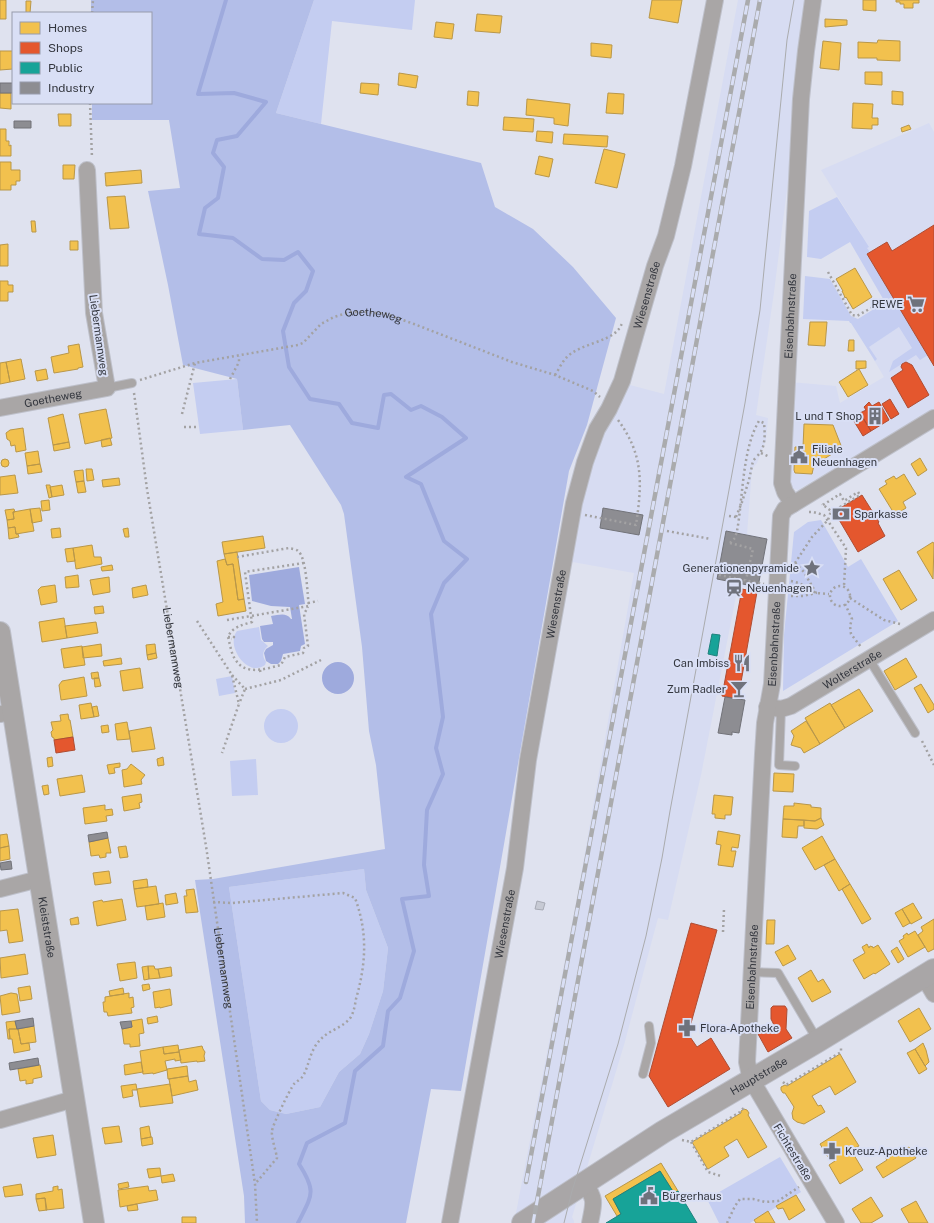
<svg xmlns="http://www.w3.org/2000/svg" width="934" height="1223" viewBox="0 0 934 1223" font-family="'Public Sans',sans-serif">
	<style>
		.built { fill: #d7dcf2 }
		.green { fill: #c4cdf1 }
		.forest { fill: #b3bee8; fill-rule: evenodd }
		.water { fill: #9eaadd }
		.homes { fill: #f2c14e; stroke: #b99749 }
		.shops { fill: #e4572e; stroke: #af4d33 }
		.public { fill: #17a398; stroke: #1f827d }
		.industry { fill: #8d8d92; stroke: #727379 }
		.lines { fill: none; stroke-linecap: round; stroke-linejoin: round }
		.stream { stroke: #9eaadd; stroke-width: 4 }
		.building { fill: #c7cad4; stroke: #a7aab4 }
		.service-casing { stroke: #bec0ca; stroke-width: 10 }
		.minor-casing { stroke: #bec0ca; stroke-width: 18 }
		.tertiary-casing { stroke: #bec0ca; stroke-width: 22 }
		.secondary-casing { stroke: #bec0ca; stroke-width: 24 }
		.path { stroke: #a3a2a3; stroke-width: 2.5; stroke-dasharray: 2 3; stroke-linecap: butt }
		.service { stroke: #a9a6a6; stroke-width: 8 }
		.minor { stroke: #a9a6a6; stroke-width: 16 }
		.tertiary { stroke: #a9a6a6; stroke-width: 20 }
		.secondary { stroke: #a9a6a7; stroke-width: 22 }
		.tram { stroke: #aaabad; stroke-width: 1 }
		.rail-casing { stroke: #aaabad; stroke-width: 4.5 }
		.rail { stroke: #d9dff5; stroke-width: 3; stroke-dasharray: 9; stroke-linecap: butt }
		.path-bridge { stroke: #a3a2a3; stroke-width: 2.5; stroke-dasharray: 2 3; stroke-linecap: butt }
		.labels { text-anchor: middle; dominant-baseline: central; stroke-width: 4; stroke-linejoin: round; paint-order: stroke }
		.street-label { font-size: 11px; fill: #33363e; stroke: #d9dff5 }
		.poi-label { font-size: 11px; fill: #33363e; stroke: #d9dff5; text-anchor: start }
	</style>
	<rect width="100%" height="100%" fill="#dfe2ef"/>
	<!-- built -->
	<path class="built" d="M738 0H811L774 292 756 415 768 418 766 440 757 463 752 469 747 534 767 539 758 589 738 586 701 775 668 920 658 918 624 1045 572 1217 574 1221V1223H514L577 898 634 573 567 561 592 455 630 385 664 394Z
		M929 123 934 132V409L798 490 791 488 788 485 790 382 836 386 840 403 884 377 867 348 899 327 850 241 861 234 821 170Z"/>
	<!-- green -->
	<path class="green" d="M314 0H415L412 30 332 21 321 124 276 113Z
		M837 197 869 247 867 248 870 252 867 254 928 355 920 360 916 355 889 372 893 361 912 348 899 327 869 347 877 359 875 361 851 323H850L849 321 803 319 805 276 830 279 851 316 858 319 885 302 850 242 821 259 807 257 809 211Z
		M237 379 243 430 200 434 193 383Z
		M821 520 848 567 861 559 898 621 783 691 784 635 794 532 808 522Z
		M259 627 261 640 268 646C262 651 262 656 266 662L265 665C248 678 225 646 237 631Z
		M232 676 235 693 219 696 216 679Z
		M264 726a17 17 0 1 1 34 0a17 17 0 1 1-34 0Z
		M256 759 258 795 232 796 230 761Z
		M364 869 366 890 388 948 383 991 369 1034 360 1054 339 1072 320 1107 286 1114 270 1110 261 1101 229 887Z
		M780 1157 801 1192 750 1223H719L707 1199Z"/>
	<!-- forest -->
	<path class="forest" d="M91 0H314L276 113 481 163 495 207 533 229 573 267 616 318 587 425 569 471 461 1091 431 1089 406 1223H245L244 1196 195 880 213 879 385 849 376 765 369 731 362 647 344 514 341 505 290 425 243 430 237 379 183 365 168 285 148 191 180 188 169 120H92V103H151V13H91ZM364 869 366 890 388 948 383 991 369 1034 360 1054 339 1072 320 1107 286 1114 270 1110 261 1101 229 887Z"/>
	<!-- water -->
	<path class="water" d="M299 567 305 604 299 605 305 644 301 646 300 651 283 654 281 661 278 664H271L266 661 264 653 266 649 273 645V642H264L262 639 260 626 273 624 271 616C279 615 286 612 291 619H292L290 607 271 606 252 601 249 575Z
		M322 678a16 16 0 1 1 32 0a16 16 0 1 1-32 0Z"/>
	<!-- homes -->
	<path class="homes" d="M0 0H6V19H0Z
		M652 0H682L678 23 649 18Z
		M863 0H876V11L863 10Z
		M896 0H919V3H913V8H904V4H900V2H896Z
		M26 1H31L30 13H26Z
		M477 14 502 16 500 33 475 31Z
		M825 19 847 20V25L825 27Z
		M436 22 454 24 452 39 434 37Z
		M878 40 900 41V61L877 60V58H858V42L877 43Z
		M823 41 841 43 839 70 820 68Z
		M591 43 612 45 611 58 591 56Z
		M0 51H13V69L0 70Z
		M865 72H882V85L865 84Z
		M399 73 418 76 416 88 398 85Z
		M361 83 379 84 378 95 360 93Z
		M468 91 479 92 478 106 467 105Z
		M892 91 903 92V105L892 104Z
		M0 93H11V109L0 108Z
		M608 93 624 94 623 114 606 113Z
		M527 99 570 104 568 126 554 124V118L526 115Z
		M853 103 873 104 872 118H878V125H872V129L852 128Z
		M58 114H71V126H59Z
		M504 117 534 119 533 132 503 130Z
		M909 125 911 129 902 132 901 128Z
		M0 129H6V141H9V146L11 145V156H0Z
		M537 131 553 132 552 143 536 141Z
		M564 134 608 136 607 147 563 144Z
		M604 149 625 154 617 188 595 183Z
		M539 156 553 159 549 177 535 174Z
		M0 162H11V170H20V181H16V185H11V190H0Z
		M63 165H75L74 179H63Z
		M141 170 142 183 106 186 105 173Z
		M125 196 129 228 110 229 107 197Z
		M31 221H35L36 232H32Z
		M70 241H78V250H70Z
		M8 244V266H0V245Z
		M855 268 872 297 853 309 846 297 845 298 844 295 842 291H843L836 279Z
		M0 281H8V285H13V292H8V301H0Z
		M810 322H827L825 346 808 345Z
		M849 340H854V351H848Z
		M79 344 83 367 78 368V369L54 373 51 357 69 353 68 346Z
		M21 359 25 379 10 382 6 362Z
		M856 361H866V368L856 369Z
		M6 362 10 382 0 384V363Z
		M46 369 48 379 37 381 35 371Z
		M859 369 868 385 848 397 839 382Z
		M106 409 112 438 85 444 79 414Z
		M63 414 69 442 53 445 48 418Z
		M804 424 833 425 842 448 814 465 812 474 795 473 794 470 795 447H803Z
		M23 428 26 450 16 452 15 445 11 446 10 441 7 439 6 433 10 430Z
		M110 438 112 445 102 447 101 440Z
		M69 442 70 448 54 451 53 445Z
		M38 451 40 464 27 466 25 453Z
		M920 458 927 470 918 476 911 464Z
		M1 463a4 4 0 1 1 8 0a4 4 0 1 1-8 0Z
		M40 464 42 472 28 474 27 466Z
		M86 469H92L94 480 87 481Z
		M83 470 84 481 76 482 74 471Z
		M904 474 916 494 903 502 906 508 895 515 879 489 887 484 885 481 894 476 896 479Z
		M15 475 18 493 0 495V477Z
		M119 478 120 485 103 487 102 480Z
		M84 481 86 492 78 493 76 482Z
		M46 485H50L52 497 49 498Z
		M62 485 64 495 52 497 50 487Z
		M49 500 50 510 42 511 41 501Z
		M40 508 42 521 32 523 30 509Z
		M14 509 15 512H13L14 519 7 520 5 510Z
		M30 509 34 531 16 534 15 527 8 528 7 520 14 519 13 512Z
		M15 527 16 534H18L19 537 9 539 8 528Z
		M60 528 61 537 52 538 51 529Z
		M128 528 129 537H125L123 529Z
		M263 536 265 548 224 554 222 542Z
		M933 542 934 544 933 579 917 552Z
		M92 545 94 557H101L102 564 76 569 73 548Z
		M73 548 75 561 67 562 65 549Z
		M237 552 244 599 238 600 233 564 227 565 224 554Z
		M225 559 227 565 233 564 238 600 244 599 246 611 218 616 216 604 223 602 217 561Z
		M112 565 113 570 102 571 101 567Z
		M899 570 917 600 901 610 883 579Z
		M78 575 79 587 66 588 65 577Z
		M109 577 110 592 93 595 90 580Z
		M55 585 57 602 41 605 38 590 41 587Z
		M146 585 148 595 133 598 132 588Z
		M103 606 104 613 95 614 94 607Z
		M64 618 67 638 42 642 39 622Z
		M96 622 98 633 67 638 65 626Z
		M101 644 102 656 83 658 82 647Z
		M155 644 156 653 147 655 146 645Z
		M82 646 85 665 64 668 61 649Z
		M156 653 157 658 148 660 147 655Z
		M121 658 122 664 104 666 103 661Z
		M906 658 917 677 895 690 884 671Z
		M140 668 143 688 123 691 120 671Z
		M98 672 99 678 92 679 91 673Z
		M84 677 87 696 61 700 59 685 62 681Z
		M94 678H99L101 686 95 687Z
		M921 684 934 705V709L928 713 914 688Z
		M859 689 873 711 845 728 831 705Z
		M91 703 94 717 81 719 79 705Z
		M830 703 845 728 820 744 805 718Z
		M97 706 99 716 94 717 92 707Z
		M68 714 69 720H70L73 737 54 740V738L52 737 51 732 53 730 51 722 61 721 60 715Z
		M806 721 820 744 804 753 801 748 791 745 794 736 791 731Z
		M127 722 130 739 117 740 115 724Z
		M108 725 109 732 102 733 101 726Z
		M151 727 155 749 132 752 129 731Z
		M52 757 53 766 48 767 47 758Z
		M163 757 164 765 158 766 157 759Z
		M120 763V767L114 768 115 773 109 774 107 765Z
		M131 764 145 775 141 780 142 784 124 787 122 770 127 769Z
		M774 773 794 774 793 792 773 791Z
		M82 775 85 792 60 796 57 779Z
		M48 785 49 794 44 795 42 786Z
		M141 794 142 802 139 803 140 808 124 811 122 797Z
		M714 795 733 797 731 815H725V819L715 818V814H712Z
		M794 803 811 805V807L821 808V818L815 821 783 819 784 806H794Z
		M105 805V810L112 809 113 815 106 816 107 821 85 824 83 808Z
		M821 818 824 825 817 829 804 828V820L815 821Z
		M783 819 804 820V826H798L797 838 782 837Z
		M718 831 740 835 738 848 732 847 731 851H736L733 867 718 865 721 845 716 844Z
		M7 834 9 846 0 848V835Z
		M822 836 835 859 815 870 802 848Z
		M108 838 111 853H106V857L100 858 99 855 91 856 89 842Z
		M9 846 10 859 0 861V848Z
		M126 846 128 857 120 858 118 847Z
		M835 859 850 884 839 891 824 865Z
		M109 871 111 883 95 885 93 873Z
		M147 879 148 887 134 889 133 881Z
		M850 884 871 919 862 924 842 889Z
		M156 886 159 904 137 907 134 889Z
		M194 889 198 912 186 913 184 896H187L186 890Z
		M176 893 178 903 166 905 165 895Z
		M122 899 126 920 97 926 93 902 102 900 103 902Z
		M163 903 165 917 147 920 145 906Z
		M913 903 922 918 911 924 902 909Z
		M18 909 23 941 9 943 7 930 0 931V911Z
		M902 909 910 923 903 927 895 913Z
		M78 917 79 924 71 925 70 919Z
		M934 919V949L928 952 918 935 923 931 921 927Z
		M767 920H775L774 944H766Z
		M915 931 925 947 908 957 899 941 904 938 903 936 907 933 908 935Z
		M867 944 869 948 870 946 873 947V948L878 945 890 964 875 974 874 973 864 979 853 960 865 953 862 947Z
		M788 945 796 959 783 966 775 952Z
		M897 947 904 959 898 963 891 951Z
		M25 954 28 974 1 978 0 958Z
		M135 962 137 978 120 981 117 964Z
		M148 966H154L155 969H158L160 978 149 979Z
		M148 966 149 979 144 980 142 967Z
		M171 967 172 976 160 978 158 969Z
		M811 970 818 982 823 979 831 992 812 1002 798 978Z
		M149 984 150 989 143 991 142 985Z
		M30 986 32 999 20 1001 18 988Z
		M123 988 124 994 110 996 109 991Z
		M170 989 172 1005 160 1008V1007L155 1008 153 992Z
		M11 993 17 994 20 1012 2 1015 0 996Z
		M129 993V998L133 997 134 1007 131 1008 132 1013 108 1016 107 1012H104L103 1002H105V997Z
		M919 1008 931 1029 910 1042 898 1021Z
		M157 1016 158 1022 148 1024 147 1018Z
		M142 1019 144 1033 139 1034 140 1046 130 1047V1044H124L122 1029 132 1027 131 1021Z
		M15 1021 17 1029H9L10 1039H8L6 1022Z
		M34 1026 36 1042 21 1044 18 1029Z
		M9 1029H18L21 1044 29 1043 30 1050 14 1053 12 1039H10Z
		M923 1043 926 1050 929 1062 925 1066 915 1049Z
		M178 1045 179 1052 164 1054 163 1047Z
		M202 1046 203 1049 205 1052 204 1056 205 1061 197 1062V1061L181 1063 179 1050Z
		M163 1047 164 1054 179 1052 181 1060 175 1061V1059L165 1061 167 1070 153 1074V1073L143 1074 140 1051Z
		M915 1049 927 1069 919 1074 907 1053Z
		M840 1054 856 1082 835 1095 830 1086 812 1096 818 1106 821 1105 825 1112 804 1124 797 1122 793 1119 792 1113 794 1107 785 1093H783L781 1090V1087L785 1085 787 1086Z
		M141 1062 143 1072 125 1075 124 1065Z
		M40 1065 42 1077 33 1079V1083L26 1084V1080L20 1081 18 1069Z
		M187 1066 188 1076 168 1079 167 1069Z
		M188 1076 189 1082 196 1080 198 1090 172 1096 169 1079Z
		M136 1084 137 1090H132L133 1096 123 1098 121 1086Z
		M170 1084 173 1103 140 1107 137 1089Z
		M744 1109 747 1110 749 1113 748 1115 767 1147 748 1158 737 1139 724 1147 729 1156 708 1169 707 1168 692 1142 741 1113V1111Z
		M119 1126 122 1142 105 1144 102 1128Z
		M149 1126 151 1137 141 1139 140 1128Z
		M847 1127 859 1146 851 1150 863 1170 840 1184 829 1165 835 1161 831 1155 828 1157 820 1144Z
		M53 1135 56 1155 37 1158 33 1138Z
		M151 1137H152L153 1144 142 1146 141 1139Z
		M909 1147 916 1158 883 1178 876 1167 887 1160 884 1155 896 1148 899 1153Z
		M661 1163 678 1191 674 1193 660 1171 613 1199 621 1214 617 1216 605 1196Z
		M160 1168 161 1176 149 1178 147 1169Z
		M173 1174 175 1181 162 1183 161 1176Z
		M128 1182 129 1187 119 1189 118 1184Z
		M21 1184 23 1195 5 1197 3 1187Z
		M58 1186V1190L62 1189 64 1208 46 1210 45 1198 36 1199V1194L53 1191V1187Z
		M148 1186 149 1191 156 1190 158 1200 120 1207 118 1190Z
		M796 1195 805 1210 789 1220 783 1208 778 1209 776 1206Z
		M871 1197 883 1216 871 1223H861L852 1209Z
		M45 1198 47 1210 39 1211 36 1199Z
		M916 1201 928 1223H909L901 1209Z
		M137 1204 138 1210 128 1211 127 1206Z
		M768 1211 775 1223H756L754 1220Z
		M182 1217H196V1223H182Z"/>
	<!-- shops -->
	<path class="shops" d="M934 225V366L867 254 887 242 892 251Z
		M906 362 912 365 929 395 908 408 891 378 903 370 901 367 902 364Z
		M890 399 899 414 891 419 882 404Z
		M869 402 872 406 879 402 889 420 871 431 860 413 866 410 864 407Z
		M860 413 871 431 863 436 852 418Z
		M862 495 879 522 878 523 885 536 858 552 838 518 842 507Z
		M742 589 757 592 738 699 722 696Z
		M73 737 75 750 56 753 54 740Z
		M691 923 717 930 688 1034 697 1047 711 1038 730 1069 668 1107 649 1076Z
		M773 1006H785L787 1009 786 1029 792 1038 768 1052 758 1034 774 1025 771 1019V1008Z"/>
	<!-- public -->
	<path class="public" d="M712 634 720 635 717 656 708 654Z
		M660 1171 674 1193 678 1191 697 1223H606L621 1214 613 1199Z"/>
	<!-- industry -->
	<path class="industry" d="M0 83H13V93H0Z
		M14 121H31V128H14Z
		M603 508 643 515 639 535 600 528Z
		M726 531 767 539 758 587 717 579Z
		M725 697 745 700 739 733 732 732V735L718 733Z
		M107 832 108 838 89 842 88 835Z
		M11 861 12 869 1 870 0 863Z
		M33 1018 34 1026 17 1029 15 1021Z
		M131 1021 132 1027 122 1029 120 1022Z
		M38 1058 39 1065 10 1070 9 1063Z"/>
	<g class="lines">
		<!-- stream -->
		<path class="stream" d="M226 0 198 94 234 93 266 102 237 136 217 140 213 153 224 167 218 198 205 208 199 234 233 238 262 259 284 260 298 252 313 271 306 291 294 303 283 331 289 367 310 399 339 404 352 423 378 428 384 395 391 394 411 410 421 406 442 417 466 438 406 477 421 484 444 541 467 559 444 583 431 614 443 717 436 748 443 774 427 810 424 865 429 896 402 899 414 951 400 998 388 1011 383 1046 355 1071 345 1123 307 1143 299 1164C317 1192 312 1195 298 1223"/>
	</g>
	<!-- building -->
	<path class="building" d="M537 901 545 903 543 910 535 909Z"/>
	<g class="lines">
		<!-- service casing -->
		<g class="service-casing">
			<path id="service" d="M107 388 132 383
				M869 659 915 733
				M781 709 779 765 795 766
				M752 972 778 973 818 1041
				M643 1074 651 1043 649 1026"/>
		</g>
		<!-- minor casing -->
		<g class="minor-casing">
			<g id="minor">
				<path id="s3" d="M0 408 107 388 94 313 87 170"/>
				<path id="s4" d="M793 504 785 492 782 483 801 99 806 51 813 0"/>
				<path id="s5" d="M767 707 781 709 791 706 934 620"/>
				<path d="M0 714 13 712"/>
				<path d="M0 889 39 879"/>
				<path d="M924 977 934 994"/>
				<path d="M0 1120 74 1099"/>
				<path d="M585 1183C596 1201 594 1202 590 1223"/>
				<path id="s6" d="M450 1223 515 868 528 760 574 503 585 462 597 429 609 409 622 381 655 266 666 236 683 166 715 0"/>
				<path id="s7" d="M836 1223 758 1091 751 1080 747 1062 763 754 765 723 772 684 781 516 785 509 934 418"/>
			</g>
		</g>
		<!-- tertiary casing -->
		<g class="tertiary-casing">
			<g id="tertiary">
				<path id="s8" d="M0 632 94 1223"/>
			</g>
		</g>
		<!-- secondary casing -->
		<g class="secondary-casing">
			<g id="secondary">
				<path id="s9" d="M523 1223 663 1132 818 1041 934 970"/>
			</g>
		</g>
		<!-- path -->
		<g class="path">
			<path d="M92 13 93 0"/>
			<path d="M90 103 92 158"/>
			<path d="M828 272 852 315 857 316 878 304"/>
			<path d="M555 375C559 369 562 362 567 357 580 344 608 342 618 330 620 328 621 325 623 322"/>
			<path d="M230 379 239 362V356"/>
			<path id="s1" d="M140 380 195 363 298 345 303 343 321 324 334 317 350 312H367L386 314 414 324 512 362 555 375 593 391 600 397"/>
			<path id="s2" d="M134 393 147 489 206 846 255 1184 257 1223"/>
			<path d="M182 414 195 363"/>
			<path d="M184 427H199"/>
			<path d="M761 453 770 457"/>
			<path d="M823 505 840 494 844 501 858 492 860 495 840 507 838 513"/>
			<path d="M831 511 839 514"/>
			<path d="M809 512H813L824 515 846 548 844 586"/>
			<path d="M585 515 636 525C642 484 644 455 618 420"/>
			<path d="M729 516 736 517"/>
			<path d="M667 531 711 539"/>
			<path d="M730 543 735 538 737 531C743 499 742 449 759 421L764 423C765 433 766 449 757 456"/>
			<path d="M730 543 753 549 746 580"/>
			<path d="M237 557 289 548C292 549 296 549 298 551 307 558 307 595 309 606L251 616 245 572 304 563"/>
			<path d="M795 563 812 537 828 520 831 511 822 504"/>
			<path d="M719 575 764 584"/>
			<path d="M791 581 799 583 816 593 829 594"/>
			<circle cx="840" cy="596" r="10"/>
			<path d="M791 596H803L816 593 804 572 794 562"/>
			<path d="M850 598 884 620 900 624"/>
			<path d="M308 603 318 601"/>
			<path d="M845 604 852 619 850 626 851 634 861 647"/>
			<path d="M227 620 251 616 252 622C242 625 232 627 228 637 230 644 231 653 235 659 245 676 265 669 281 665L285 657 303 653 304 648 308 646 304 614 308 607"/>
			<path d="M197 621 232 675 239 704 222 753"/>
			<path d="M228 637H234L233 639H231"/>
			<path d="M260 670 261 675"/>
			<path d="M232 675 245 689 239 704"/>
			<path d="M245 689 281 680 321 660"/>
			<path d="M922 741 934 765"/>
			<path d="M213 902 232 903 343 893 355 898C368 933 366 964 356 999 355 1005 354 1011 351 1017 344 1027 330 1030 322 1038 309 1050 310 1064 303 1076 301 1079 297 1081 294 1084 290 1089 272 1126 272 1131 271 1137 276 1151 277 1158L255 1184"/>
			<path d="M723 932 724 909"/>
			<path d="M783 1082 786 1085 841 1052V1046"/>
			<path d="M682 1140 691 1142 740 1112 741 1110 746 1107"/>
			<path d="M691 1142 708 1172 721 1176"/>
			<path d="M727 1223 735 1206 740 1199H753L765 1202 778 1201 799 1187"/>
		</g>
		<!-- service -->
		<use href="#service" class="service"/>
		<!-- minor -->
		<use href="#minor" class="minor"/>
		<!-- tertiary -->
		<use href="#tertiary" class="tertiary"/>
		<!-- secondary -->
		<use href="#secondary" class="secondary"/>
		<!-- tram -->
		<path class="tram" d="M564 1223 572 1191 618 1044 646 936 662 858 670 811 745 403 760 310 787 40 794 0"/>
		<!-- rail casing -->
		<g class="rail-casing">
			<path id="rail" d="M526 1182 748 0
				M533 1223 760 0"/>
		</g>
		<!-- rail -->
		<use href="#rail" class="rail"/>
		<!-- path-bridge -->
		<path class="path-bridge" d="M736 517 742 502 749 480 753 461 757 456"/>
	</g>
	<!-- icons -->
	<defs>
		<g id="supermarket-bare" transform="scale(1.38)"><path d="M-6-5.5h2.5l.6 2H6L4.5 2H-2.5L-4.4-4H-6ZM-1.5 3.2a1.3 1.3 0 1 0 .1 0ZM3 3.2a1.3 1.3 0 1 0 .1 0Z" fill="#6f727c" stroke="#d9dff5" stroke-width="2.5" paint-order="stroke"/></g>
		<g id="building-bare" transform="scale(1.38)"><path d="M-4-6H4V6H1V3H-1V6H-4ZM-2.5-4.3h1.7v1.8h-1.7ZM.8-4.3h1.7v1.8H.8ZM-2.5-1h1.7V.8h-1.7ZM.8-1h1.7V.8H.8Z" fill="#6f727c" stroke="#d9dff5" stroke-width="2.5" paint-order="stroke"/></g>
		<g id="civic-bare" transform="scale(1.38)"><path d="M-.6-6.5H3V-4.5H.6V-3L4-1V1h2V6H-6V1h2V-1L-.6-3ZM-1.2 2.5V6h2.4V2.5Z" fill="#6f727c" stroke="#d9dff5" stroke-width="2.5" paint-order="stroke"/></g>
		<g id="bank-bare" transform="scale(1.38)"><path d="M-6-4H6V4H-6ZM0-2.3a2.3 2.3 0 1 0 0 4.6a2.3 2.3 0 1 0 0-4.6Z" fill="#6f727c" stroke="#d9dff5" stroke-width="2.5" paint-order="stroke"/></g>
		<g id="sight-bare" transform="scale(1.38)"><path d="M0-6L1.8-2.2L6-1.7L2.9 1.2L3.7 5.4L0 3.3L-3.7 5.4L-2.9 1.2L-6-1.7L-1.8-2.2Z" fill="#6f727c" stroke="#d9dff5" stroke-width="2.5" paint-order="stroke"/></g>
		<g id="station-bare" transform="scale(1.38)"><path d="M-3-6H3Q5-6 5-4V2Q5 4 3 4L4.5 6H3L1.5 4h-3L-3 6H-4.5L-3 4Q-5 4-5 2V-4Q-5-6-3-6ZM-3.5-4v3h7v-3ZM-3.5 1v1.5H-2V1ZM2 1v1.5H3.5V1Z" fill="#6f727c" stroke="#d9dff5" stroke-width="2.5" paint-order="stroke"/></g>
		<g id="restaurant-bare" transform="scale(1.38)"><path d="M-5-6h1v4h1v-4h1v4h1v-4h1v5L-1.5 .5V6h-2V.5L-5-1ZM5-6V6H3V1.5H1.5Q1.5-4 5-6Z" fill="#6f727c" stroke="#d9dff5" stroke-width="2.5" paint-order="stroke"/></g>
		<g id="bar-bare" transform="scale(1.38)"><path d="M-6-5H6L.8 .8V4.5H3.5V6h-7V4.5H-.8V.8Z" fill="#6f727c" stroke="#d9dff5" stroke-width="2.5" paint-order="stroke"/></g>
		<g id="pharmacy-bare" transform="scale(1.38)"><path d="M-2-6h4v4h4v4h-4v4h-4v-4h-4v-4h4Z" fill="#6f727c" stroke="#d9dff5" stroke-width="2.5" paint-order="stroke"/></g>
	</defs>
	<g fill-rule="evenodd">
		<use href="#supermarket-bare" x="916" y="304"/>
		<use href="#building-bare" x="875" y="416"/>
		<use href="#civic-bare" x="799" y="455"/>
		<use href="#bank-bare" x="841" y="514"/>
		<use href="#sight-bare" x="812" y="568"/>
		<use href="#station-bare" x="734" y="588"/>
		<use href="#restaurant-bare" x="742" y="663"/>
		<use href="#bar-bare" x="739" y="689"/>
		<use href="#pharmacy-bare" x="687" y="1028"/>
		<use href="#pharmacy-bare" x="832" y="1151"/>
		<use href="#civic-bare" x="649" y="1196"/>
	</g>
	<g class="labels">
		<!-- street labels -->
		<g class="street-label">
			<text stroke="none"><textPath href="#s6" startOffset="952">Wiesenstraße</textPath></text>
			<text stroke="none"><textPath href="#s4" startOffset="191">Eisenbahnstraße</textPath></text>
			<text stroke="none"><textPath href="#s1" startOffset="249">Goetheweg</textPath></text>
			<text transform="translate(99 335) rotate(82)">Liebermannweg</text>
			<text stroke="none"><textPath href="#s3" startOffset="54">Goetheweg</textPath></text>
			<text stroke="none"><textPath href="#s6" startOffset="628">Wiesenstraße</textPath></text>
			<text stroke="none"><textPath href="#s7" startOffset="604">Eisenbahnstraße</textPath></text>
			<text stroke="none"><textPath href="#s2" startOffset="258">Liebermannweg</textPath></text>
			<text stroke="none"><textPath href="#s5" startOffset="96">Wolterstraße</textPath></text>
			<text stroke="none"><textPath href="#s6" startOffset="304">Wiesenstraße</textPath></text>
			<text stroke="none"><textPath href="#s8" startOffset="299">Kleiststraße</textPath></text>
			<text stroke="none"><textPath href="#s7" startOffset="280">Eisenbahnstraße</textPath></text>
			<text stroke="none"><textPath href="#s2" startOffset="582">Liebermannweg</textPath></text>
			<text stroke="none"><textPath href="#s9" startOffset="278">Hauptstraße</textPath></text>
			<text transform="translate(793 1152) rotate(59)">Fichtestraße</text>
		</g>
		<!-- poi labels -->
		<g class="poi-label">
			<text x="903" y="304" text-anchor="end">REWE</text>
			<text x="862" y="416" text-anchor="end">L und T Shop</text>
			<text x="812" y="449">Filiale<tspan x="812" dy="13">Neuenhagen</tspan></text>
			<text x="854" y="514">Sparkasse</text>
			<text x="799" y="568" text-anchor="end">Generationenpyramide</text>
			<text x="747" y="588">Neuenhagen</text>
			<text x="729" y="663" text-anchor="end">Can Imbiss</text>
			<text x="726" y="689" text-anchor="end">Zum Radler</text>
			<text x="700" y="1028">Flora-Apotheke</text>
			<text x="845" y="1151">Kreuz-Apotheke</text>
			<text x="662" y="1196">Bürgerhaus</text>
		</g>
	</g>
	<!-- legend -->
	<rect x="12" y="12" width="140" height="92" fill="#d9dff5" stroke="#979bac"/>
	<rect x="20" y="22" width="20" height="12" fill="#f2c14e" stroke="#979bac"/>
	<text x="48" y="32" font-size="12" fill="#33363e">Homes</text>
	<rect x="20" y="42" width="20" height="12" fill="#e4572e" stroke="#979bac"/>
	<text x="48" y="52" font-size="12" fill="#33363e">Shops</text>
	<rect x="20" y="62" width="20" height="12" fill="#17a398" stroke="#979bac"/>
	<text x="48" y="72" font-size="12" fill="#33363e">Public</text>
	<rect x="20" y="82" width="20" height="12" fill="#8d8d92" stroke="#979bac"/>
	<text x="48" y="92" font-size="12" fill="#33363e">Industry</text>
</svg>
